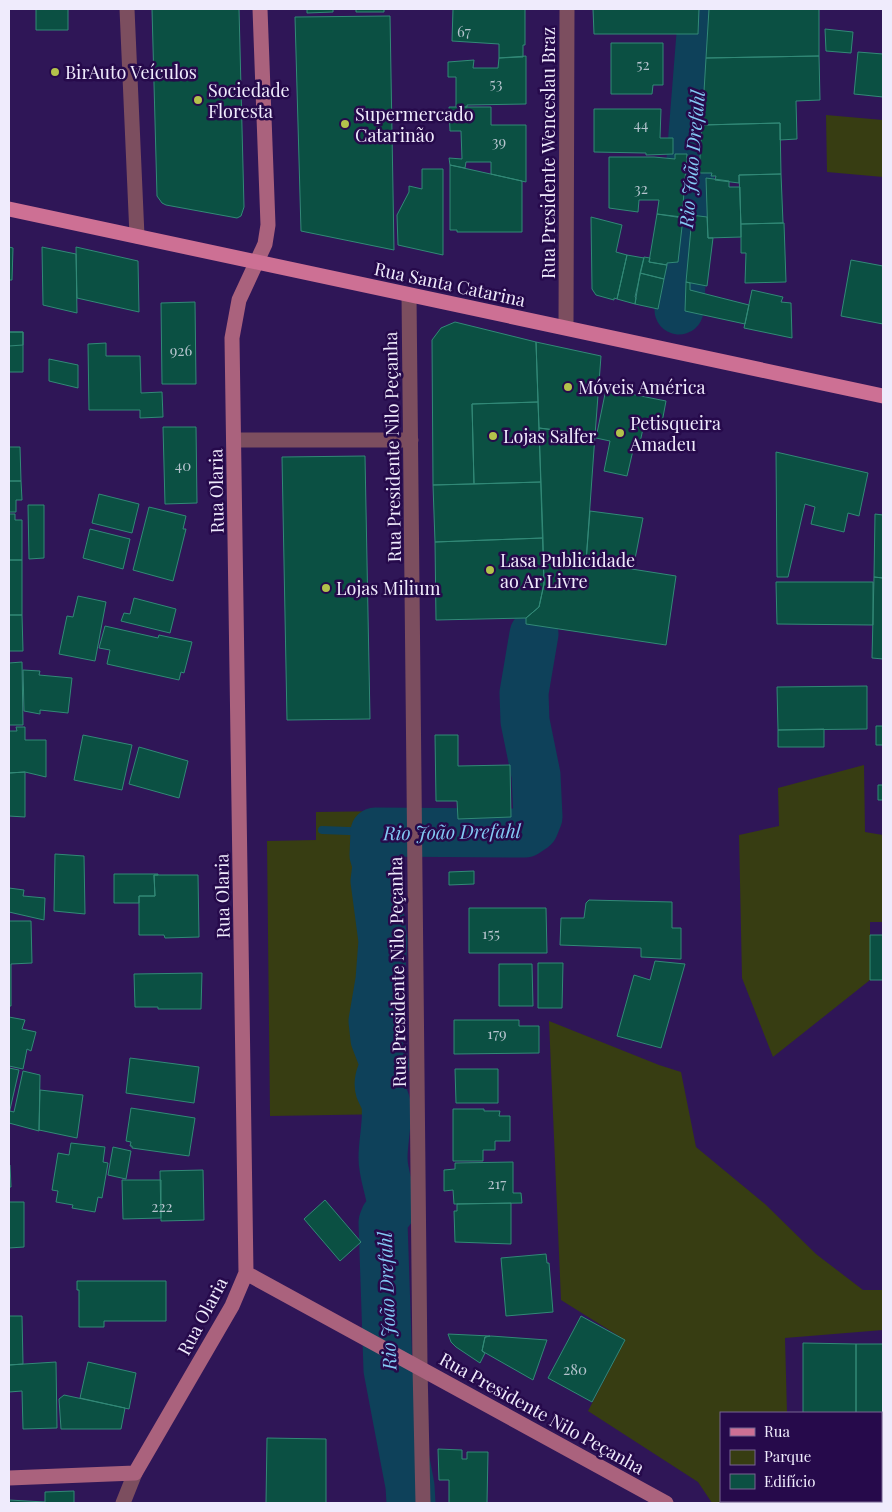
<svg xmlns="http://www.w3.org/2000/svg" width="892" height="1512" viewBox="0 0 892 1512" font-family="'Playfair Display',serif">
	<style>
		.green { fill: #373d12 }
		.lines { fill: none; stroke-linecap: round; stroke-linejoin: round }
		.stream { stroke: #0e415a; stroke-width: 8 }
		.river { stroke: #0e415a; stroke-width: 49 }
		.building { fill: #0b5043; stroke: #328977 }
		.lane { stroke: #7c4e5f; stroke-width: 15 }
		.street { stroke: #7c4e5f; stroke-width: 15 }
		.secondary { stroke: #aa627d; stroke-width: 15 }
		.primary { stroke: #cd7094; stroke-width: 15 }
		.poi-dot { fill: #b3c24b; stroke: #260a4b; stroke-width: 2 }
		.labels { text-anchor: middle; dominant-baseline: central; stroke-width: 5; stroke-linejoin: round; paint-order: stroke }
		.number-label { font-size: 15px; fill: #b6c4ce }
		.poi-label { font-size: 18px; fill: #efebfc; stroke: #260a4b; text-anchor: start }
		.street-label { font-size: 18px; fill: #efebfc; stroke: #260a4b }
		.water-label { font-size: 19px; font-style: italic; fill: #83c9f3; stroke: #260a4b }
	</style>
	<rect width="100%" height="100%" fill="#2f1657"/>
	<!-- green -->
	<path class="green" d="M826 115 883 120V177L827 172Z
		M864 765 865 832 883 835V922H870V980L773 1057 742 978 739 835 779 826 778 788Z
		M390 811 394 1114 270 1116 267 841 316 840V812Z
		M549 1021 659 1065 681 1072 696 1147 765 1204 816 1254 863 1290H883V1330L785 1338 787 1413H721V1501H789V1503H712L698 1482 588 1411 625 1340 561 1300Z"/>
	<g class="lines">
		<!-- stream -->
		<path class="stream" d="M322 830 375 832"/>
		<!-- river -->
		<path class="river" d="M679 310 703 9
			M411 1503 410 1486 388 1370 383 1222 385 1217 392 1208C391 1191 383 1175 383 1158 383 1140 388 1123 386 1104 385 1099 382 1095 380 1090 377 1080 382 1073 385 1065L375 1039 373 1021 380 980 383 941 375 881 377 865 374 855 375 832 525 833 534 827 538 817 536 775 525 721 524 693 534 634"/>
	</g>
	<!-- building -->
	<path class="building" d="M36 9H68V30H36Z
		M152 9H239L244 207 241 216 237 218 166 205 162 203 157 196Z
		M292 9H333V12L307 13V9Z
		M356 9H384V12H356Z
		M453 9H525V45H523V57L499 58V44L452 41Z
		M593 9H699L698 34H594Z
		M709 9H819V56L706 58Z
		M390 16 394 250 301 231 295 17Z
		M825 29 853 32 851 53 826 51Z
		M611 43H663V85H653L652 94H611Z
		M858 52 883 54V97L854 94Z
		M526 56V104L467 105V107H456V77H448V62L474 60 473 68H498L499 58Z
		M819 56 820 100 796 101 797 139 780 140V123L702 125 706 58Z
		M449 107H491V125H526V182L491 174V162H466L465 168 450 165 449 158 462 159 461 131H450Z
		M594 109H661L660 138H673V154L646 155V153L594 152Z
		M780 123 781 174 739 175V183L715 180 716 176H711L712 173H699L702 125Z
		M675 154H687L682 217 657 214 659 200H639L638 212 609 208V157H654L675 159Z
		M450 165 522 181V232H457V230H450Z
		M422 169H443V255L398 245 397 215 409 192V186L422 189Z
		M781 174 783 223 741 224 739 175Z
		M706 178 729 181V187H740L741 237 708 238Z
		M657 214 683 218 678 262 667 263V265L649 262Z
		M691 215 707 217 708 238H713L707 286 686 282 691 228H689Z
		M591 217 622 225 616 252 627 255 617 299 614 298V300L596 295 592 289Z
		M784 223 786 282 745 283 746 253H741V224Z
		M9 247 13 248 12 280H9Z
		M42 247 76 254 77 313 43 305Z
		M76 247 138 261 139 312 77 298Z
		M627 255 644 258 635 297 636 298 635 304 617 299Z
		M644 257 650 258 649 262 667 265 664 279 640 273Z
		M851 260 883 266V324L841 316Z
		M640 273 664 279 658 309 635 304Z
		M686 282 690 283V290L749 305 745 324 685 311Z
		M752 290 783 297 781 302 791 303 792 338 744 328Z
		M195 302 196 384H162L161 303Z
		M455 322 536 342 538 402 472 404 474 484 433 485 432 340 441 328Z
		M9 332H23V372H9Z
		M9 332H23V345L9 346Z
		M536 342 601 356 595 435 539 428Z
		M106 343V356H140L141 393 162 392 163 417 140 418V410H89L88 344Z
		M49 359 78 365V388L49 381Z
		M606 389 666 401 661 428 644 424 639 447 634 446 627 476 604 471 610 441 596 438Z
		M538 402 541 482 474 484 472 404Z
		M163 427H196L197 503 165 504Z
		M539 428 595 435 586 562 543 555Z
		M9 447H20L21 481H9Z
		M776 452 868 473 859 516 848 513 844 532 811 524 815 507 805 504 788 577H777Z
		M365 456 370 719 287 720 282 457Z
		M9 481H21L22 500H16V512H9Z
		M541 482 543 538 435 542 433 485Z
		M99 494 139 504 132 533 92 523Z
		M28 505H44V558L29 559Z
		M149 507 186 516 183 529H186L173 581 133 570Z
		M590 511 643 518 633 569 586 562Z
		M9 514H15V520H22V560H9Z
		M875 514 883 515V578L874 577Z
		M90 529 130 539 123 569 83 558Z
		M543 538 544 584 539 607 526 618 436 620 435 542Z
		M543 555 676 576 666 645 526 624V618L539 607 544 584Z
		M9 560H22V615H9Z
		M874 577 883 578V659L872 658Z
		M776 582H873V625L777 624Z
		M78 596 106 602 95 661 59 654 67 616 73 617Z
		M134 598 176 609 170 633 121 621 124 613 130 614Z
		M9 615H22L23 651H9Z
		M105 626 158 638 159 635 192 642 184 673 181 672 179 680 107 664 110 650 99 648Z
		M22 662 23 725H9V663Z
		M23 670 40 671 39 675 72 678 68 713 40 710V714L24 711Z
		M867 686V729L778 730 777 687Z
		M876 726H883V745H876Z
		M16 727H25V740H46V777L25 772 9 773V731H17Z
		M824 729V747H778V730Z
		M83 735 132 745 122 790 74 780Z
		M435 735H458V766L510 765 511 817 458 819 457 801H436Z
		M139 747 188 761 179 798 129 784Z
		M25 772V817L9 816V773Z
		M878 785H883V800H878Z
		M55 854 84 856 85 914 54 911Z
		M474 871V884L449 885V872Z
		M114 874H158V875H154L155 896H139V903H114Z
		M154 875H198L199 937 165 938 164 935H139V896H155Z
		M9 888 24 890 23 896 45 898 44 920 9 912Z
		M589 900 672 902V928H681V959L641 957V948L560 945 561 918H584L586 903Z
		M469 908H546L547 953H469Z
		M9 921H31L32 963 11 964V1006H9Z
		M870 935H883V980H870Z
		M655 961 685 964 661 1048 617 1036 634 975 650 980Z
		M538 963H563L562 1008H538Z
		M499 964H532L533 1006H499Z
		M202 973 201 1009H158V1007H135L134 974Z
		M9 1017 25 1020 22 1029 36 1032 31 1051 27 1049 23 1069 9 1066Z
		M454 1020H519V1026H539V1053L454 1054Z
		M130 1058 199 1067 194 1103 126 1093Z
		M9 1068 19 1070 9 1114Z
		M455 1069H498V1103H456Z
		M23 1071 40 1075 39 1131 9 1123V1114L10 1111 14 1112Z
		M40 1090 83 1095 77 1138 39 1130Z
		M131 1108 195 1118 189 1156 132 1148V1146H130L131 1142 126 1141Z
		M453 1109H484V1111H500L499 1116H510V1141H495V1150H483V1161H453Z
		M71 1143 105 1147 103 1162 108 1163 102 1198 98 1197 95 1212 72 1208 73 1205 56 1202 58 1191 52 1190 58 1153 69 1155Z
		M113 1147 131 1151 126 1179 108 1175Z
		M513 1162V1193H521L522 1203 454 1204 453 1190 444 1191V1170L455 1169V1163Z
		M9 1165H10L11 1187H9Z
		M203 1170 204 1220 161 1221 160 1171Z
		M122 1180H161V1218L123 1219Z
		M325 1200 361 1242 340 1261 304 1219Z
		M9 1202H24V1247L9 1248Z
		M511 1203V1244L455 1242 454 1211H457V1204Z
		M546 1254 547 1263H549L553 1312 506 1316 501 1258Z
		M77 1281H166V1321H104V1327H79V1290H77Z
		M9 1316H22L23 1364 9 1365Z
		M581 1316 625 1340 592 1402 548 1378Z
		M448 1334 490 1336 485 1337 482 1351 485 1353 480 1363 456 1347 451 1342Z
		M491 1336 547 1340 533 1380 482 1351 485 1337Z
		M803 1343 856 1344V1413H803Z
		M856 1344H883V1485H881V1413H856Z
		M56 1362 57 1428 23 1429 22 1391 9 1392V1365Z
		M88 1362 136 1373 129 1409 80 1398Z
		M64 1395 125 1408 121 1429H61L59 1399Z
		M267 1438 326 1439V1503H266Z
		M438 1449 462 1450V1459H467V1452H488L487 1503H449V1480H439Z
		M74 1491V1503H9V1500L45 1502V1492Z"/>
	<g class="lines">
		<!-- lane -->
		<path class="lane" d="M234 440H411"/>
		<!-- street -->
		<path class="street" d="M127 9 137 236
			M409 295 420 1367 423 1503
			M566 327 567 9
			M123 1503 135 1473"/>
		<!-- secondary -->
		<path class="secondary" d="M246 1273 666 1503
			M9 1478 135 1473 232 1306 246 1273 232 338 239 300 265 244 268 225 260 9"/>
		<!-- primary -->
		<path class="primary" d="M9 209 883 396"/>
	</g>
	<!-- markers -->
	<g class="poi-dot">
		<circle cx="55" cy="72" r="5"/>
		<circle cx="198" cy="100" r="5"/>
		<circle cx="345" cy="124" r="5"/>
		<circle cx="568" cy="387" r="5"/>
		<circle cx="620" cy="433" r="5"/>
		<circle cx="493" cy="436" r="5"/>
		<circle cx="490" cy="570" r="5"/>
		<circle cx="326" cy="588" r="5"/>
	</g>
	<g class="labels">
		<!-- number labels -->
		<g class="number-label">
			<text x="464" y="31">67</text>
			<text x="643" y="64">52</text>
			<text x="496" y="83">53</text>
			<text x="641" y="124">44</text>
			<text x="499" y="141">39</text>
			<text x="641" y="188">32</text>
			<text x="181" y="350">926</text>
			<text x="183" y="465">40</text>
			<text x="491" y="933">155</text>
			<text x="497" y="1033">179</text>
			<text x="497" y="1183">217</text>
			<text x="162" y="1206">222</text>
			<text x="575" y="1369">280</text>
		</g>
		<!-- poi labels -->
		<g class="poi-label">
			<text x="65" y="72">BirAuto Veículos</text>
			<text x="208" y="90">Sociedade<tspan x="208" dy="21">Floresta</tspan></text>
			<text x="355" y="114">Supermercado<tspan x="355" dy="21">Catarinão</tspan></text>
			<text x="578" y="387">Móveis América</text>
			<text x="630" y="423">Petisqueira<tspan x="630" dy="21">Amadeu</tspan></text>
			<text x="503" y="436">Lojas Salfer</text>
			<text x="500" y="560">Lasa Publicidade<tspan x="500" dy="21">ao Ar Livre</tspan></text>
			<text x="336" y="588">Lojas Milium</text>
		</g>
		<!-- street labels -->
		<g class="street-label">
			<text transform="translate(548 153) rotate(-90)">Rua Presidente Wenceslau Braz</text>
			<text transform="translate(450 284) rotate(12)">Rua Santa Catarina</text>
			<text transform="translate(392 447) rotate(-91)">Rua Presidente Nilo Peçanha</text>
			<text transform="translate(216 491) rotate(-91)">Rua Olaria</text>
			<text transform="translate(222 896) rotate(-91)">Rua Olaria</text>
			<text transform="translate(397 972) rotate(-91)">Rua Presidente Nilo Peçanha</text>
			<text transform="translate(202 1316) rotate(-62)">Rua Olaria</text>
			<text transform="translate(542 1413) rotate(29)">Rua Presidente Nilo Peçanha</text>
		</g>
		<!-- water labels -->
		<g class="water-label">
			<text transform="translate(691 159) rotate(-85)">Rio João Drefahl</text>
			<text transform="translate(452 831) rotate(-1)">Rio João Drefahl</text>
			<text transform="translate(386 1301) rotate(-92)">Rio João Drefahl</text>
		</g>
	</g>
	<!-- border -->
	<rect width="892" height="1512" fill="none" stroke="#efebfc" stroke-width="20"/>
	<!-- legend -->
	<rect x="720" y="1412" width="162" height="90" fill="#260a4b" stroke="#766492"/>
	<rect x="730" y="1428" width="25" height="8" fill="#cd7094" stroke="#766492"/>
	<text x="764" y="1437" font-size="15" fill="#efebfc">Rua</text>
	<rect x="730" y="1450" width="25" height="15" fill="#373d12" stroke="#766492"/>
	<text x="764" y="1462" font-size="15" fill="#efebfc">Parque</text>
	<rect x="730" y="1474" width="25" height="15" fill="#0b5043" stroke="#766492"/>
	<text x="764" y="1487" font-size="15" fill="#efebfc">Edifício</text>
</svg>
